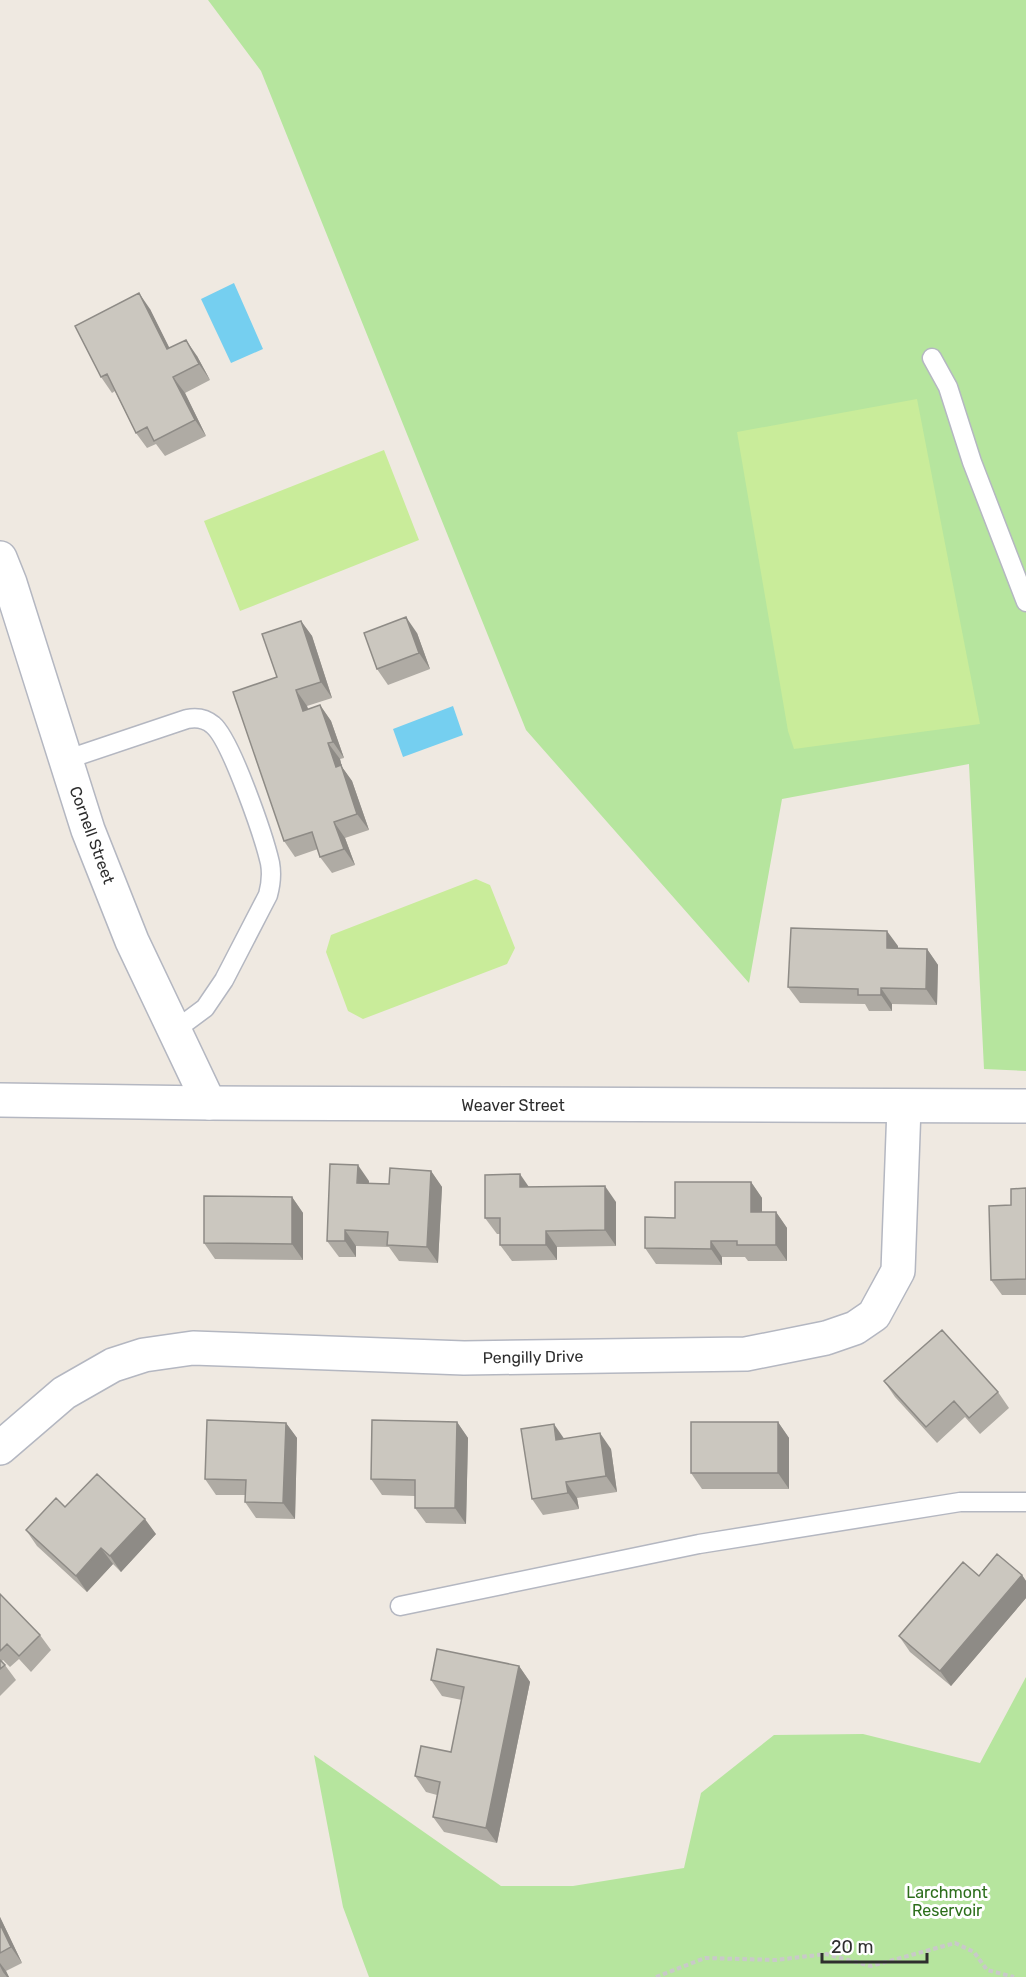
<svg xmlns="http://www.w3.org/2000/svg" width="1026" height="1977" viewBox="0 0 1026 1977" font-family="Rubik,sans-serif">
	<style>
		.green { fill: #b6e59e }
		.pitch { fill: #c9ec9a }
		.water { fill: #75cff0 }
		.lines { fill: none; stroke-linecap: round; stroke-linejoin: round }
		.lane-casing { stroke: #b4b7c1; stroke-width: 21 }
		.street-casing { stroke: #b4b7c1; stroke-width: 36 }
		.secondary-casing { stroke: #b4b7c1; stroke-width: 36 }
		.path { stroke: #c9c9c9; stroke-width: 4; stroke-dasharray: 4.5 3; stroke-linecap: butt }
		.lane { stroke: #fff; stroke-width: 18 }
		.street { stroke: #fff; stroke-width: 33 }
		.secondary { stroke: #fff; stroke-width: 33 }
		.wall { fill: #afaba4 }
		.shaded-wall { fill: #8e8b86 }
		.building { fill: #cbc7bf; stroke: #8e8b86; stroke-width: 1.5 }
		.labels { text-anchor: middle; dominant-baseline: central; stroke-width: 6; stroke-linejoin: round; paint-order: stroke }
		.street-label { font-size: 16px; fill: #2e2e2e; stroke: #fff }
		.park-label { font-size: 16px; fill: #2c6e1b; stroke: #fff }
	</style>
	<rect width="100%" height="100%" fill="#efe9e1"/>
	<!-- green -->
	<path class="green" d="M208 0H1026V1071L984 1069 969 764 782 799 749 983 526 730 261 71Z
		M1026 1677V1977H369L343 1907 314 1755 501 1886H573L684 1868 701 1793 774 1735 863 1734 980 1763Z"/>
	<!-- pitch -->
	<path class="pitch" d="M917 399 980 724 794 749 788 731 737 432Z
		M384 450 419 540 240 611 204 521Z
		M476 879 490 885 515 948 507 964 363 1019 348 1011 326 952 331 935Z"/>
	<!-- water -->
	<path class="water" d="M234 283 263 349 231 363 201 299Z
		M453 706 463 735 403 757 393 729Z"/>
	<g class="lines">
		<!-- lane casing -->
		<g class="lane-casing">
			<path id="lane" d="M932 358 948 387 972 462 1026 602
				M65 760 187 719C197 717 205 718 213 725 231 740 264 837 270 863 272 874 271 884 268 895L224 980 205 1008 174 1031
				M400 1606 699 1544 960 1502H1026"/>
		</g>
		<!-- street casing -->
		<g class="street-casing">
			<path id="street" d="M0 558 10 583 88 830 132 941 209 1103
				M0 1448 64 1393 113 1365 144 1355 193 1348 464 1358 746 1354 826 1338 855 1328 874 1315 898 1271 904 1107"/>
		</g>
		<!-- secondary casing -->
		<g class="secondary-casing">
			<path id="secondary" d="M0 1100 209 1103 1026 1106"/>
		</g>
		<!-- path -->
		<path class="path" d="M656 1977 705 1958 776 1960 826 1954 871 1966 955 1943 974 1952 987 1970 1014 1977"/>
		<!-- lane -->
		<use href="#lane" class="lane"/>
		<!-- street -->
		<use href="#street" class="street"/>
		<!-- secondary -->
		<use href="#secondary" class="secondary"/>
	</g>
	<!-- wall -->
	<path class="wall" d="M150 309 169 348 197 356 210 380 185 393 206 436 165 456 156 444 147 448 136 433 115 391 112 393 101 377Z
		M301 621 312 636 332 698 307 706 308 709 320 705 331 721 344 758 340 759 342 767 352 781 369 830 345 838 355 865 332 873 320 857 318 849 295 857 284 841 277 677Z
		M417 633 430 669 388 685 377 669Z
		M898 946V948L927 949 938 965 937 1005 892 1004V1011H869L865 1004 800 1003 788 987Z
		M431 1171 442 1187 438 1263 399 1261 389 1247 356 1246V1257H339L327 1241 369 1181V1183L389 1184Z
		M751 1182 762 1198V1212H776L787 1228V1261H748L745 1257H722V1265L656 1264 645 1248 675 1218Z
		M528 1187 616 1202V1246L557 1247V1260L512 1261 500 1245V1234H497L485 1218Z
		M1026 1188V1295H1002L991 1280 1011 1205Z
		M292 1197 303 1213V1260L215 1259 204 1243Z
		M884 1381 998 1392 1009 1408 980 1434 965 1417 937 1443 895 1397Z
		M457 1422 468 1438 466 1524 426 1523 415 1508V1496L382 1495 371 1479Z
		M778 1422 789 1438V1489H702L691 1473Z
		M286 1423 297 1438 295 1519 256 1518 245 1502 246 1495H216L205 1479Z
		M565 1439 611 1449 617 1492 577 1498 579 1509 543 1515 532 1499Z
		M65 1507 156 1534 121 1572 113 1564 87 1592 37 1546 26 1530Z
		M1022 1575 1026 1581V1598L951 1686 910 1652 899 1636 979 1576Z
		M0 1594 40 1635 51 1650 31 1672 19 1659 10 1667 3 1660 2 1661 16 1680 0 1696Z
		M519 1666 530 1682 497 1843 444 1832 433 1817 437 1795 426 1792 415 1776 451 1752 462 1700 442 1696 431 1680Z
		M0 1917 22 1963 6 1971 9 1977H0Z"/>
	<!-- shaded-wall -->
	<path class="shaded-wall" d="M139 293 150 309 178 365 167 349Z
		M186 340 197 356 210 380 199 364Z
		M173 377 185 393 206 436 195 420Z
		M406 617 417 633 430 669 419 653Z
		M301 621 312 636 332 698 321 682Z
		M296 690 307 706 314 727 303 711Z
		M320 705 331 721 344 758 333 742Z
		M328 743 340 759 342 767 352 781 369 830 357 814 336 767Z
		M334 822 345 838 355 865 344 849Z
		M887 931 898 946V963L887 948Z
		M927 949 938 965 937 1005 926 989Z
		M881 988 892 1004V1011L881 995Z
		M358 1165 369 1181 368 1198 357 1183Z
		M431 1171 442 1187 438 1263 427 1247Z
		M520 1174 531 1190 520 1187Z
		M751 1182 762 1198V1228L751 1212Z
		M605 1186 616 1202V1246L605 1230Z
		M292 1197 303 1213V1260L292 1244Z
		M776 1212 787 1228V1261L776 1245Z
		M345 1230 356 1246V1257L345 1241Z
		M546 1231 557 1247V1260L546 1245Z
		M711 1241 722 1257V1265L711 1249Z
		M457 1422 468 1438 466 1524 455 1508Z
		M778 1422 789 1438V1489L778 1473Z
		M286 1423 297 1438 295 1519 283 1503Z
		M554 1424 565 1440H556Z
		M600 1433 611 1449 617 1492 606 1476Z
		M566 1482 577 1498 579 1509 568 1493Z
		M145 1519 156 1534 121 1572 110 1556Z
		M101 1548 113 1564 87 1592 76 1576Z
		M1022 1575 1026 1581V1598L951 1686 940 1671Z
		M519 1666 530 1682 497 1843 486 1828Z
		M0 1917 22 1963 11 1947 0 1924Z
		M0 1963 6 1971 9 1977H7L3 1972 0 1966Z"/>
	<!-- building -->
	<path class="building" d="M139 293 167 349 186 340 199 364 173 377 195 420 154 441 147 427 136 433 107 374 101 377 75 326Z
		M406 617 419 653 377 669 364 633Z
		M301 621 321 682 296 690 303 711 320 705 333 742 328 743 336 767 341 765 357 814 334 822 344 849 320 857 312 832 284 841 233 692 277 677 262 634Z
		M791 928 887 931V948L927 949 926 989 881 988V995H858V989L788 987Z
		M330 1164 358 1165 357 1183 389 1184 390 1168 431 1171 427 1247 387 1245 388 1232 345 1230V1241H327Z
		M520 1174V1187L605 1186V1230L546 1231V1245H500V1218H485V1175Z
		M675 1182H751V1212H776V1245H737V1241H711V1249L645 1248V1217L675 1218Z
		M1026 1188V1279L991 1280 989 1206 1011 1205V1189Z
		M204 1196 292 1197V1244L204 1243Z
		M942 1330 998 1392 969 1418 954 1401 926 1427 884 1381Z
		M207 1420 286 1423 283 1503 245 1502 246 1480 205 1479Z
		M372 1420 457 1422 455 1508H415V1480L371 1479Z
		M691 1422H778V1473H691Z
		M554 1424 556 1440 600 1433 606 1476 566 1482 568 1493 532 1499 521 1429Z
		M97 1474 145 1519 110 1556 101 1548 76 1576 26 1530 56 1498 65 1507Z
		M997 1554 1022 1575 940 1671 899 1636 963 1562 979 1576Z
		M0 1594 40 1635 19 1656 7 1644 0 1651Z
		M437 1649 519 1666 486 1828 433 1817 440 1782 415 1776 421 1746 451 1752 464 1687 431 1680Z
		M0 1660 5 1665 0 1669Z
		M0 1924 11 1947 0 1953Z"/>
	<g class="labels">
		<!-- street labels -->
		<g class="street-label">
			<text transform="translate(92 835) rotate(70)">Cornell Street</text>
			<text x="513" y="1105">Weaver Street</text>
			<text transform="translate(533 1357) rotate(-1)">Pengilly Drive</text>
		</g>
		<!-- park labels -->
		<g class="park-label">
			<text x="947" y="1892">Larchmont<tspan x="947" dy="18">Reservoir</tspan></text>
		</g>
	</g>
	<!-- scale -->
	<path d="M822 1953v9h105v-9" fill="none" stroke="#2e2e2e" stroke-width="3"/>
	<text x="831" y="1953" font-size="18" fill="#2e2e2e" stroke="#ffffff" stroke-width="4.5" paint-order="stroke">20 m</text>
</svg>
